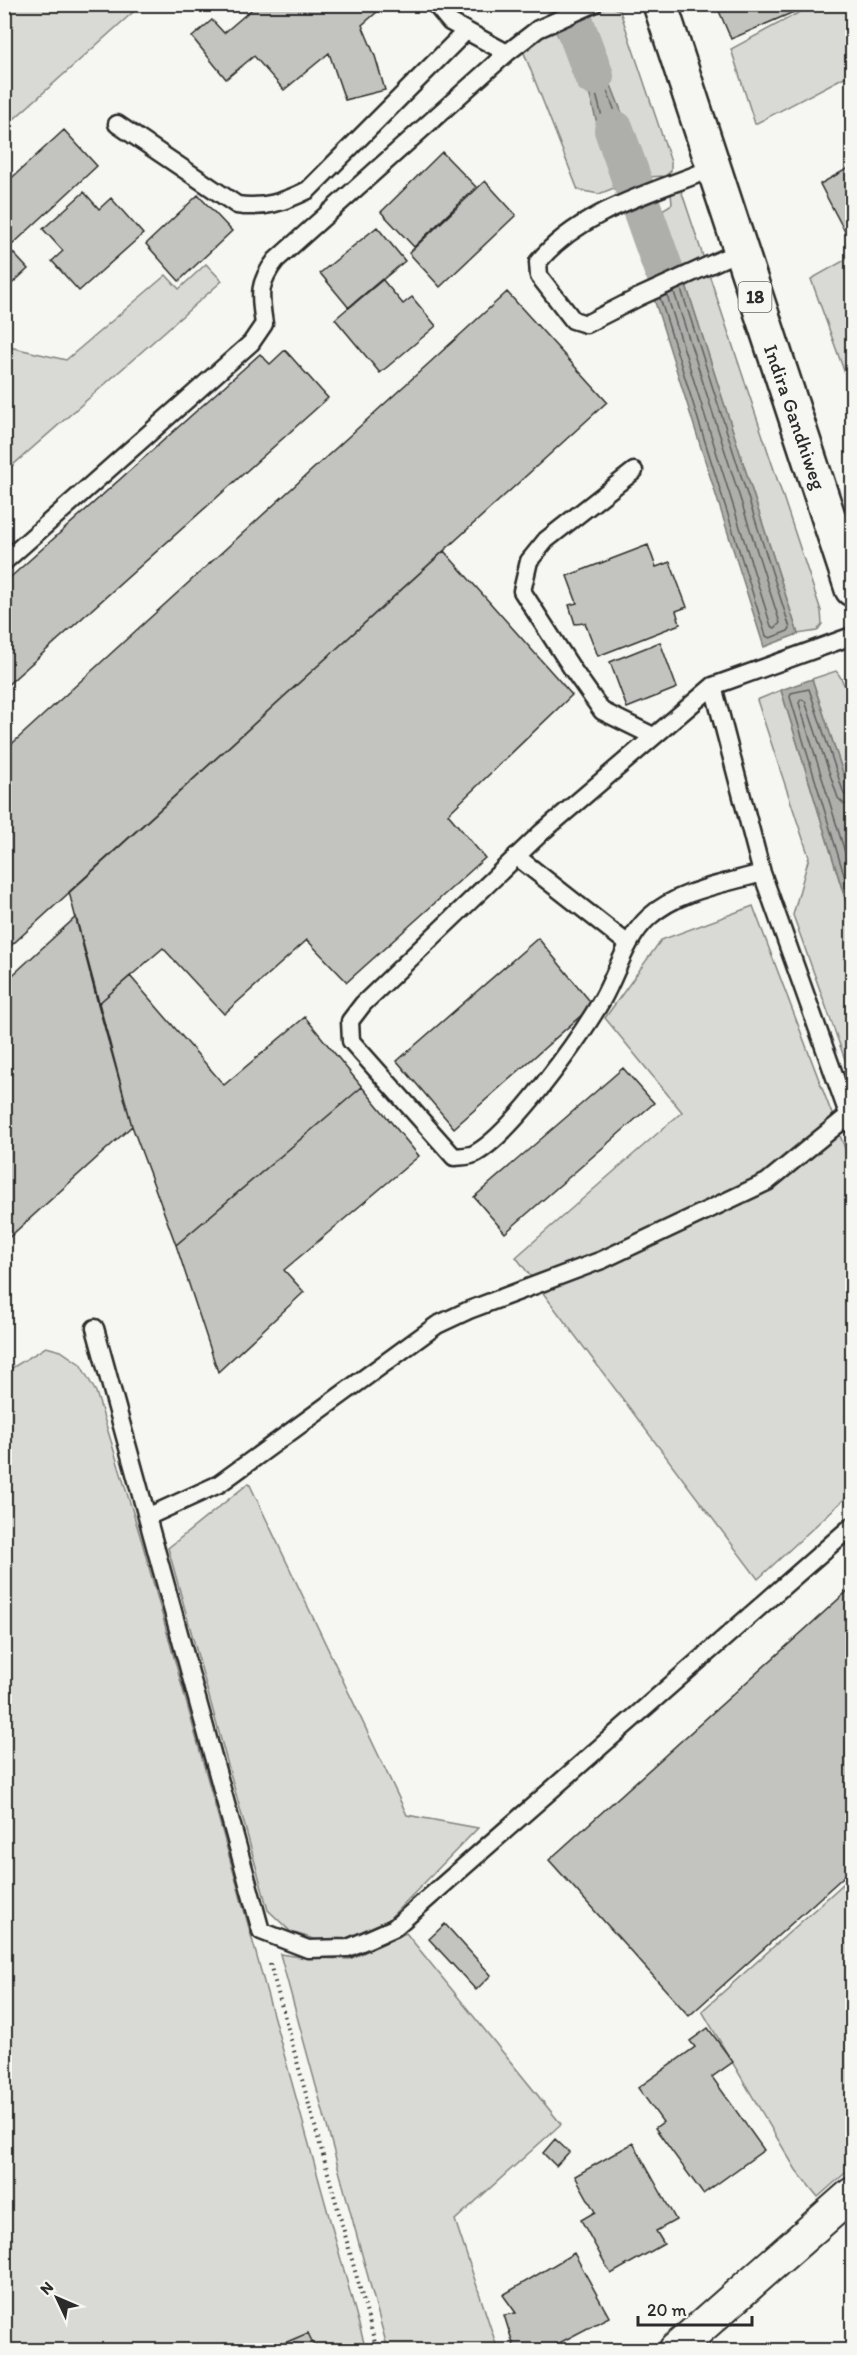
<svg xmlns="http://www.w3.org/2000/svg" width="857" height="2355" viewBox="0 0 857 2355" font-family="Itim,sans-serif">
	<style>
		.green { fill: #d9d9d5; stroke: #828280; stroke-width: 1.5 }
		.water { fill: #aeaeab; stroke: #7a7a78; stroke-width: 1.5 }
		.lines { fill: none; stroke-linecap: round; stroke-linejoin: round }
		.shore { stroke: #5f5f5e; stroke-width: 1.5 }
		.canal { stroke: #aeaeab; stroke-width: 40 }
		.building { fill: #c3c3c0; stroke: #2b2b2b; stroke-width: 1.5 }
		.service-casing { stroke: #2b2b2b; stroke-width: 21 }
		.minor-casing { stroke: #2b2b2b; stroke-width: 36 }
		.primary-casing { stroke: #2b2b2b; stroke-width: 38 }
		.path { stroke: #2b2b2b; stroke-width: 4; stroke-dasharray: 1.5 4.5; stroke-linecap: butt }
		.service { stroke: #f6f6f2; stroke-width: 16 }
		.minor { stroke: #f6f6f2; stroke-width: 32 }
		.primary { stroke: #f6f6f2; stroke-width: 33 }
		.labels { text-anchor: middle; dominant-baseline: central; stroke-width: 4.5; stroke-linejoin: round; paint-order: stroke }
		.shield { fill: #f6f6f2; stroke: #686867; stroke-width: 1.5 }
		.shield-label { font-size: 18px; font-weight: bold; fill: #2b2b2b }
		.street-label { font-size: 20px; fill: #2b2b2b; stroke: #f6f6f2 }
	</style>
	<rect width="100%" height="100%" fill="#f6f6f2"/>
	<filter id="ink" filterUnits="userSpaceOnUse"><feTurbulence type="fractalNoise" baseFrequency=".0167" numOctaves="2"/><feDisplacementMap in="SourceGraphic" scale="12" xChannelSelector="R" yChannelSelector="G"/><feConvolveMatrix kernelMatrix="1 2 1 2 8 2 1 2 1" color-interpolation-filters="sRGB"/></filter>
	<g filter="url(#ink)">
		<!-- green -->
		<path class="green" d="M5 4H141V5L5 127Z
			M609 5 620 11 671 162V171L665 176 647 177 585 19Z
			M813 5H852V73L755 124 731 49Z
			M556 32 590 96 614 188 599 194 578 190 524 53 530 42Z
			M681 190 821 611 822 624 817 631 798 634 662 210 672 204 671 193Z
			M852 256V393L811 279Z
			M206 264 222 281 5 472V346L66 360 166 275 179 289Z
			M836 671C857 693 852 768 852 800L812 679Z
			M781 690 852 921V1079L793 915 809 857 757 700Z
			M753 906 852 1167V1492L758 1579 516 1257 682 1112 605 1018 661 940Z
			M46 1347 61 1351 80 1364 96 1392 142 1542 366 2350H5L4 1366 12 1368Z
			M249 1483 407 1815 478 1828 387 1921 356 1936 324 1942 291 1932 268 1910 168 1548Z
			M852 1876V2167L818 2197 796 2170 702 2011Z
			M406 1933 561 2124 455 2220 498 2350H388L280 1954 308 1958 350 1959Z"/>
		<!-- water -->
		<path class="water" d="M585 19 647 177 614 188 590 96 556 32Z
			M662 210 798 634 764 647 630 223Z
			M812 679 852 800V921L781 690Z"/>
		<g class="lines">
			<!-- shore -->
			<path class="shore" d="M580 28 583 30 638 170 636 174 621 179 618 177 596 94 565 37 566 34Z
				M661 276 647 233 649 230 654 231 668 273
				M654 279 638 229 639 225 658 220 675 270
				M667 295 771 626 775 628 780 623 674 292
				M660 298 766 636 770 638 788 631 790 628 681 289
				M852 798 844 794 809 689 791 693 790 697 852 901
				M852 806 844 804 838 798 805 701 801 699 799 703 852 875"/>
			<!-- canal -->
			<path class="canal" d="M567 4 594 76
				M614 130 663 268"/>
		</g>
		<!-- building -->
		<path class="building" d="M258 4H382L384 6 362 25 375 56 385 90 345 100 329 53 284 90 254 56 226 79 192 37 212 20 224 33Z
			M735 4H802L803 8 731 39 719 11Z
			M64 130 97 166 12 245 4 237V185Z
			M442 152 476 187 414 247 381 212Z
			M852 166V245L820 184Z
			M485 181 516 215 440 287 409 253Z
			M84 192 99 209 111 198 143 234 79 291 52 261 63 251 43 229Z
			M198 195 232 231 179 281 146 244Z
			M377 227 405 261 349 308 320 273Z
			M4 243 28 269 4 291Z
			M382 279 403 304 412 297 436 326 380 373 335 319Z
			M507 292 607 402 4 952V751Z
			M285 350 328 398 4 688V583L260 354 270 364Z
			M648 545 656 567 670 562 687 607 676 611 680 624 598 656 585 623 575 624 569 605 577 603 567 576Z
			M444 551 572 695 448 814 485 858 347 982 307 940 224 1014 163 948 98 1004 69 892Z
			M660 642 677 688 627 708 610 662Z
			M76 917 132 1126 4 1242V983Z
			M538 938 593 1005 454 1128 397 1061Z
			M130 976 224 1085 305 1017 362 1087 176 1245 132 1126 98 1004Z
			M623 1068 654 1103 505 1233 474 1197Z
			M362 1087 419 1156 284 1270 304 1292 218 1372 176 1245Z
			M852 1587V1869L689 2016 549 1860Z
			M445 1924 491 1975 476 1990 429 1939Z
			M708 2028 733 2062 712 2077 764 2150 703 2194 655 2128 663 2122 638 2088 695 2047 690 2041Z
			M555 2139 569 2152 556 2166 543 2153Z
			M633 2143 676 2220 656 2231 664 2244 611 2274 581 2220 595 2212 575 2176Z
			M574 2253 609 2317 546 2350H515L504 2315 516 2313 503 2295Z
			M308 2333 316 2350H268Z"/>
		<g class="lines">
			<!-- service casing -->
			<g class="service-casing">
				<path id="service" d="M435 4 450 22 507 53
					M117 124 237 205C263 209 284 202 308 190L466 31
					M713 168C653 193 581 210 538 262L539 276 573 320 586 324 639 297 740 251
					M634 471 546 540 529 561 522 591 573 670 602 711 653 736
					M4 562 251 343 264 324C260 296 257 284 276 260L507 53 538 29 594 4
					M713 686 762 873 852 1125
					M516 856 628 944
					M762 873C724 884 679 890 649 917 625 939 618 972 602 1000 580 1038 513 1132 476 1153 470 1157 461 1156 454 1157L351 1041 350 1021 363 1004 541 833 713 686 852 636
					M95 1328 261 1931 308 1949 348 1948 394 1928 852 1526
					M147 1517 219 1484 437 1325 469 1310 602 1260 767 1182 849 1115"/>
			</g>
			<!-- minor casing -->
			<g class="minor-casing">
				<path id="minor" d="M675 2350 852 2194"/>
			</g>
			<!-- primary casing -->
			<g class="primary-casing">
				<path id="primary" d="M660 4 852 589"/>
			</g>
			<!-- path -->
			<path class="path" d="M270 1964 377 2350"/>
			<!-- service -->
			<use href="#service" class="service"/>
			<!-- minor -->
			<use href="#minor" class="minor"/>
			<!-- primary -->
			<use href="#primary" class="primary"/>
		</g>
	</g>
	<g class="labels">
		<!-- shield labels -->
		<rect class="shield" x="738.5" y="282" width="33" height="30" rx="4.5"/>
		<g class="shield-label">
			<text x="755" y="297">18</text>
		</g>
		<!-- street labels -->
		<g class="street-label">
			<text transform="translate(795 417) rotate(71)">Indira Gandhiweg</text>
		</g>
	</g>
	<!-- margin -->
	<rect width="857" height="2355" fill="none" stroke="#f6f6f2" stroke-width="24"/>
	<rect x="12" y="12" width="833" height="2331" fill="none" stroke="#2b2b2b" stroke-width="2" filter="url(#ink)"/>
	<!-- north arrow -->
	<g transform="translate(57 2298) rotate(314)" stroke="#f6f6f2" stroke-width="4.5" paint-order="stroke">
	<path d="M0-4.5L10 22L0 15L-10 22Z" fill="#2b2b2b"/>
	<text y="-9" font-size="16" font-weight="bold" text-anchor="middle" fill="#2b2b2b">N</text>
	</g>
	<!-- scale -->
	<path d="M638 2316v9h114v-9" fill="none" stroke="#2b2b2b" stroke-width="3"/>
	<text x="647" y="2316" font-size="18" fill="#2b2b2b" stroke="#f6f6f2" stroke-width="4.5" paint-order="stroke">20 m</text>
</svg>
